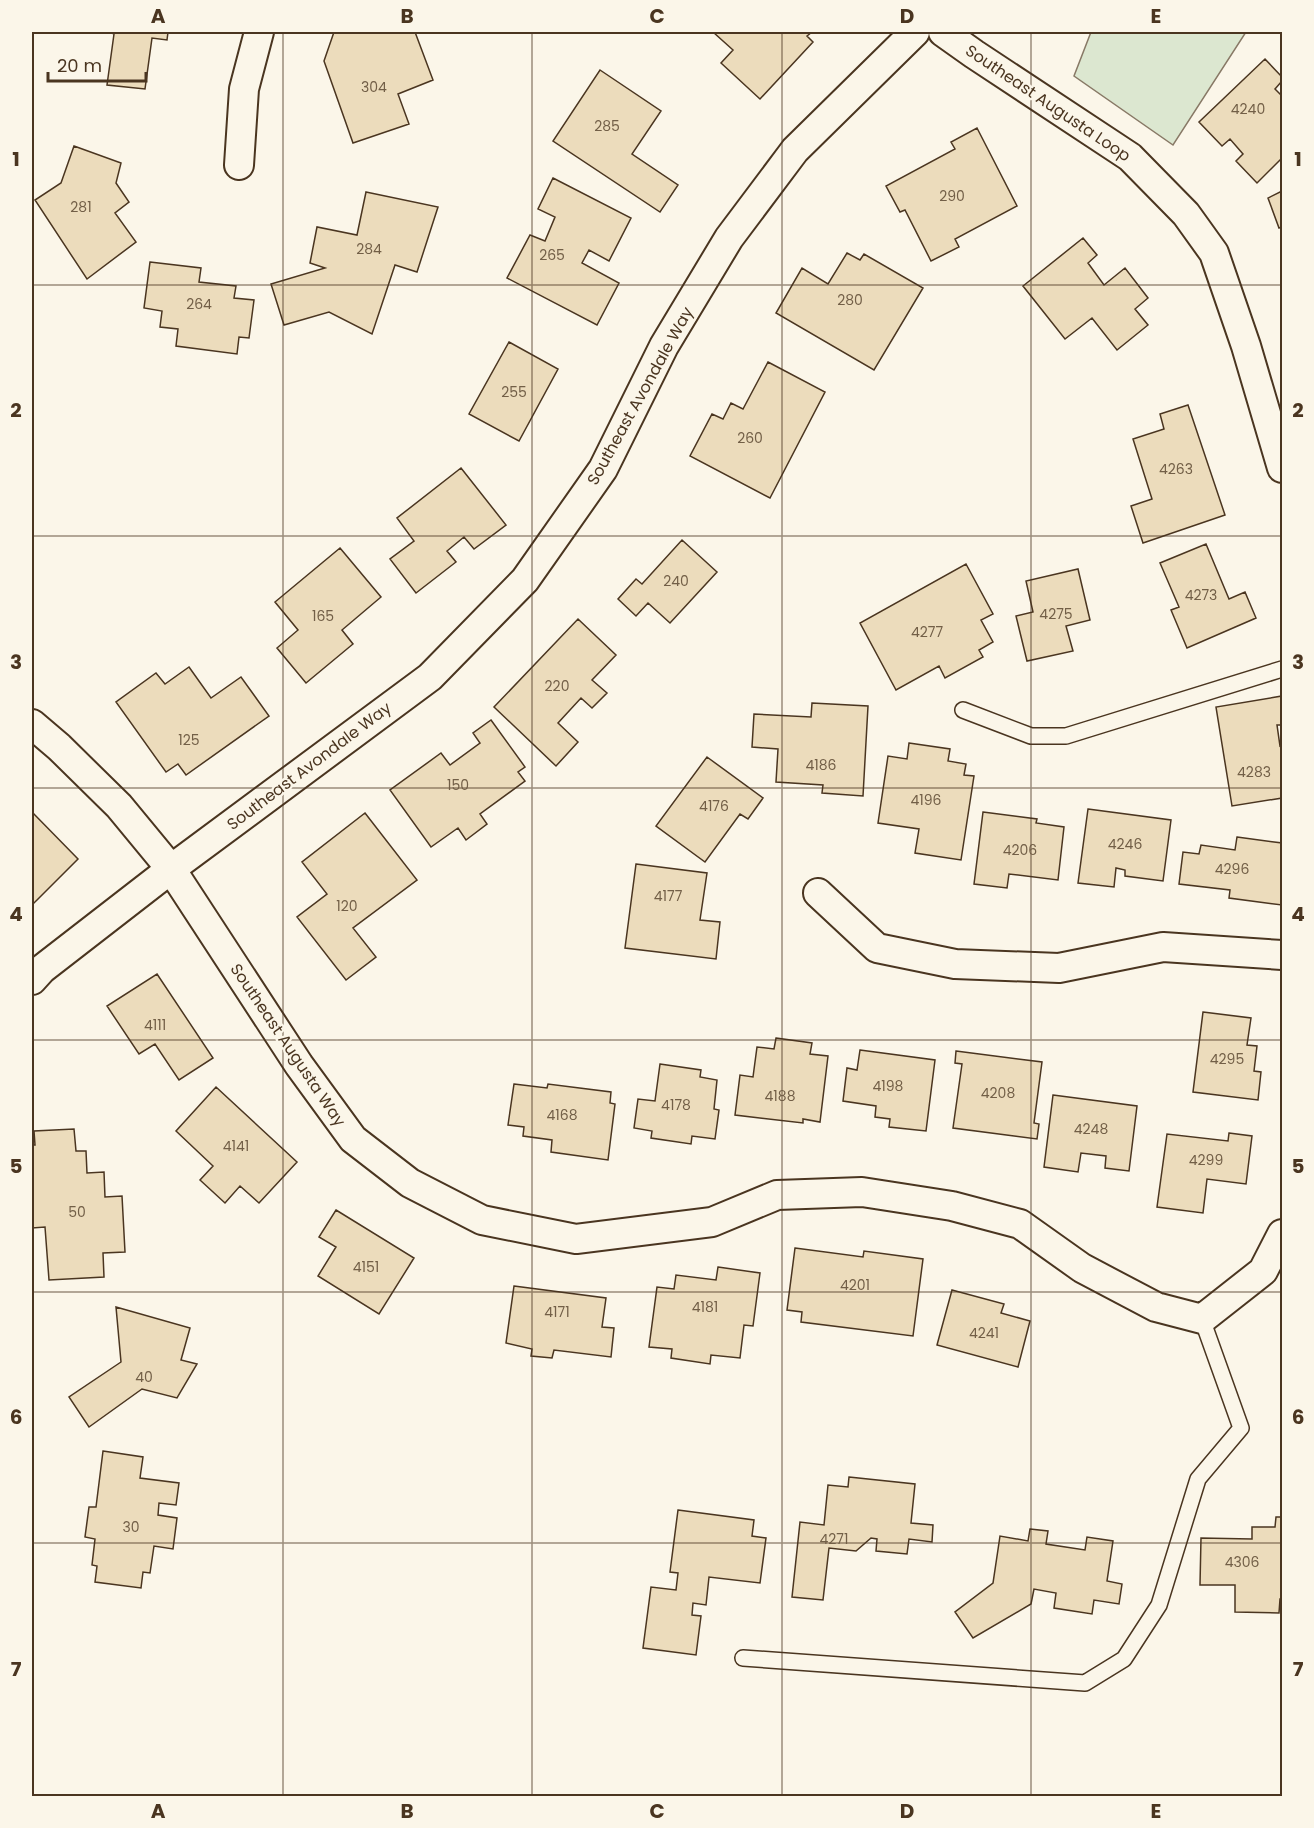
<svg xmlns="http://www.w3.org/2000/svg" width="1314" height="1828" viewBox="0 0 1314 1828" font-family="Poppins,sans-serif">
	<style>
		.green { fill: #dce7d0; stroke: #887966; stroke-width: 1.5 }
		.building { fill: #ecdcbc; stroke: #4a3520; stroke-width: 1.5 }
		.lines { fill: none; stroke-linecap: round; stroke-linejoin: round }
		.lane-casing { stroke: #4a3520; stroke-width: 18 }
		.street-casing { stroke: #4a3520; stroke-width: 32 }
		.lane { stroke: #fbf6e9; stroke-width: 15 }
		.street { stroke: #fbf6e9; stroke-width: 28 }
		.grid { fill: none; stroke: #4a3520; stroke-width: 1.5; stroke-opacity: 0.55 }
		.labels { text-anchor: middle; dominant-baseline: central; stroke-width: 4.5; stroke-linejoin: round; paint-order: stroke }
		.number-label { font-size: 14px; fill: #725f47 }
		.street-label { font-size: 16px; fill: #4a3520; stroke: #fbf6e9 }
		.neatline { fill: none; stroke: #4a3520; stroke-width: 2 }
		.grid-label { font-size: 20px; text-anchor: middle; font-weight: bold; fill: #4a3520 }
	</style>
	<rect width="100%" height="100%" fill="#fbf6e9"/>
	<!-- green -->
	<path class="green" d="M1091 32H1246L1173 145 1074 76Z"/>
	<!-- building -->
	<path class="building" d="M110 32H168L167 40 152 38 145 89 107 85 114 34Z
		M334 32H415L433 80 398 94 409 124 353 143 324 61Z
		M713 32H812L807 36 813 42 760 99 721 63 733 50Z
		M1265 59 1282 77V81L1275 89 1282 96V158L1257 183 1236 161 1243 154 1230 139 1222 146 1199 122Z
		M600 70 661 111 632 154 678 185 660 212 553 141Z
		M977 128 1017 206 955 239 959 247 931 261 905 210 900 212 886 186 955 149 951 142Z
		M74 146 121 163 116 183 129 202 115 213 136 242 87 279 35 200 61 183Z
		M553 178 631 218 609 261 589 250 582 263 619 283 597 325 507 278 530 235 545 241 555 217 538 209Z
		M1282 191V227L1279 228 1268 198Z
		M366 192 438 207 417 272 395 265 372 334 329 312 284 325 271 284 325 268 310 263 317 227 357 235Z
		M1083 238 1097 255 1088 263 1104 285 1125 268 1148 298 1135 309 1148 325 1117 350 1092 318 1065 339 1023 286Z
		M847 253 860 260 864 254 923 288 874 370 776 313 802 268 828 284Z
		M150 262 201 268 199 282 236 286 234 298 254 300 249 338 239 337 237 354 176 346 178 329 160 327 162 311 144 308Z
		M509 342 558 369 519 441 469 414Z
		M768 362 825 392 770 498 690 456 712 414 723 419 731 403 743 409Z
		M1188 405 1225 515 1143 543 1131 506 1152 499 1133 439 1164 429 1160 414Z
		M461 468 506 525 474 549 464 537 447 551 456 562 416 593 390 559 414 541 397 518Z
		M682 540 717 572 670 623 648 603 636 616 618 599 636 579 642 584Z
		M1206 544 1229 599 1245 592 1256 618 1187 648 1171 610 1179 607 1160 563Z
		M340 548 381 597 342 630 353 644 306 683 277 648 298 630 275 602Z
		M966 564 993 614 981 620 993 642 979 650 983 657 945 678 939 666 896 690 860 623Z
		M1078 569 1090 620 1066 626 1073 651 1027 661 1016 616 1033 612 1026 581Z
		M578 619 616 655 592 680 607 693 592 708 581 698 558 723 578 742 556 766 494 707Z
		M189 667 211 698 241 677 269 716 186 775 178 764 166 772 116 702 156 673 165 684Z
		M1282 696V725H1277L1280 746 1282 745V798L1232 806 1216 707Z
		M812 703 868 706 863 796 822 793 823 785 776 782 778 749 752 747 754 714 811 717Z
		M491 720 525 767 518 772 525 781 480 814 487 824 466 840 458 828 431 847 390 790 441 753 450 765 480 743 473 733Z
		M909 743 950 749 948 761 966 764 964 775 974 776 961 860 915 853 919 829 878 823 888 756 907 759Z
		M707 757 763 798 748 819 740 814 705 862 656 826Z
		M1088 809 1171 820 1163 881 1125 876V870L1116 868 1114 887 1078 883Z
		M32 812 78 859 32 905Z
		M983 812 1037 819 1036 823 1064 827 1058 880 1009 874 1007 888 974 884Z
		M365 813 417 880 353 928 376 957 346 980 297 917 327 894 302 862Z
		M1237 837 1282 843V905L1229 898 1230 890 1179 884 1183 852 1199 854 1201 845 1235 850Z
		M636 864 707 873 700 920 720 922 716 959 625 948Z
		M157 974 213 1058 179 1080 155 1044 139 1054 107 1006Z
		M1203 1012 1251 1018 1247 1045 1257 1046 1254 1071 1261 1072 1258 1100 1193 1092Z
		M776 1038 812 1043 810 1054 828 1056 820 1122 803 1119V1123L735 1115 740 1075 753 1077 757 1047 774 1049Z
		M860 1050 935 1060 926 1131 889 1127 890 1119 875 1117 876 1106 843 1101 847 1068 857 1070Z
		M956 1051 1042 1062 1034 1123 1039 1124 1037 1139 953 1128 962 1064 955 1063Z
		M660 1064 701 1070 700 1077 717 1080 714 1109 719 1110 715 1139 692 1136 691 1144 651 1138 652 1131 634 1128 638 1099 655 1101Z
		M514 1084 547 1088 548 1084 611 1092 610 1103 615 1104 608 1160 551 1152 552 1140 523 1136 524 1127 508 1125Z
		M216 1087 297 1162 259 1203 240 1186 225 1203 200 1180 213 1166 176 1131Z
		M1053 1095 1137 1106 1129 1171 1105 1168 1106 1156 1081 1153 1078 1172 1044 1167Z
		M74 1129 76 1151H86L87 1173 104 1172 105 1197 122 1196 125 1252 103 1253 104 1277 49 1280 45 1227 32 1228V1145H35L34 1131Z
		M1229 1133 1252 1136 1246 1184 1207 1179 1203 1213 1157 1207 1167 1134 1228 1141Z
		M336 1210 414 1258 379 1314 318 1276 336 1247 319 1237Z
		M795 1248 863 1257 864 1251 923 1259 913 1336 801 1322 802 1312 787 1310Z
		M718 1267 760 1273 753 1326 744 1325 740 1358 711 1355 710 1364 671 1358 672 1349 649 1347 657 1287 674 1289 676 1275 716 1280Z
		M514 1286 606 1298 602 1327 614 1328 611 1357 554 1350 552 1358 531 1356 532 1349 506 1343Z
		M952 1290 1004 1304 1001 1313 1030 1321 1018 1367 937 1345Z
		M116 1307 190 1328 181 1360 197 1364 177 1398 142 1389 89 1427 69 1397 121 1362Z
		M103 1451 143 1457 140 1478 179 1483 176 1505 159 1503 158 1515 177 1518 173 1549 154 1546 150 1573 143 1572 141 1588 95 1582 97 1566 92 1565 95 1539 85 1537 89 1507H96Z
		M849 1477 915 1484 911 1523 933 1525 932 1542 909 1539 907 1554 876 1551 877 1539 871 1538 856 1551 829 1548 823 1600 792 1597 800 1522 824 1525 828 1485 848 1487Z
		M678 1510 754 1520 752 1536 766 1538 760 1583 709 1577 706 1605 693 1603 692 1615 701 1616 696 1655 643 1648 651 1587 676 1590 678 1573 670 1572Z
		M1276 1517H1282V1599H1280L1279 1613 1235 1612V1585H1200L1201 1538 1252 1539V1527H1275Z
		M1030 1529 1048 1531 1046 1544 1085 1550 1087 1537 1113 1541 1107 1581 1122 1584 1119 1604 1094 1600 1092 1614 1054 1608 1056 1593 1034 1589 1031 1604 973 1638 955 1612 993 1583 1000 1536 1028 1541Z"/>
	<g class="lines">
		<!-- lane casing -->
		<g class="lane-casing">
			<path id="lane" d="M963 710 1031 736H1066L1282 669
				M743 1658 1085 1683 1124 1659 1159 1605 1198 1479 1241 1428 1202 1319"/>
		</g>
		<!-- street casing -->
		<g class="street-casing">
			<path id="street" d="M943 32 974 54 1130 157 1186 214 1214 253 1246 346 1282 468
				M239 165 244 89 259 32
				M32 724 59 747 119 806 171 869 299 1065 353 1139 410 1183 482 1220 576 1239 712 1222 777 1195 862 1192 952 1206 1020 1224 1082 1268 1156 1307 1202 1319 1263 1271 1282 1234
				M818 893 877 948 955 964 1059 968 1163 947 1282 955
				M32 980 42 969 171 869 430 677 525 580 603 469 664 346 729 238 795 150 915 32"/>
		</g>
		<!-- lane -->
		<use href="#lane" class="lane"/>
		<!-- street -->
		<use href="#street" class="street"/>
	</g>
	<!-- grid -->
	<path class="grid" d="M283 32V1796M532 32V1796M782 32V1796M1031 32V1796M32 285H1282M32 536H1282M32 788H1282M32 1040H1282M32 1292H1282M32 1543H1282"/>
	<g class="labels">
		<!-- number labels -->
		<g class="number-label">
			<text x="374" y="87">304</text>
			<text x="1248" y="109">4240</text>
			<text x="607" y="126">285</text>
			<text x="952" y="196">290</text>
			<text x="81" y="207">281</text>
			<text x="369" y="249">284</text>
			<text x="552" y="255">265</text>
			<text x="850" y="300">280</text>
			<text x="199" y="304">264</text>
			<text x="514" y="392">255</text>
			<text x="750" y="438">260</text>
			<text x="1176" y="469">4263</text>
			<text x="676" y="581">240</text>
			<text x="1201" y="595">4273</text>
			<text x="1056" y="614">4275</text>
			<text x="323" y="616">165</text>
			<text x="927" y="632">4277</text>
			<text x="557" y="686">220</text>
			<text x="189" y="740">125</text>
			<text x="821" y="765">4186</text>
			<text x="1254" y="772">4283</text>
			<text x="458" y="785">150</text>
			<text x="926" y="800">4196</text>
			<text x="714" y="806">4176</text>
			<text x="1125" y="844">4246</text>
			<text x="1020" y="850">4206</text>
			<text x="1232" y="869">4296</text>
			<text x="668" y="896">4177</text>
			<text x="347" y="906">120</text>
			<text x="155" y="1025">4111</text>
			<text x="1227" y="1059">4295</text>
			<text x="888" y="1086">4198</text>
			<text x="998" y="1093">4208</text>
			<text x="780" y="1096">4188</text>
			<text x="676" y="1105">4178</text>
			<text x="562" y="1115">4168</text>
			<text x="1091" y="1129">4248</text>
			<text x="236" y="1146">4141</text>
			<text x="1206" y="1160">4299</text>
			<text x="77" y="1212">50</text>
			<text x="366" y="1267">4151</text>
			<text x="855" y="1285">4201</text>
			<text x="705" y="1307">4181</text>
			<text x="557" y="1312">4171</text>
			<text x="984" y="1333">4241</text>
			<text x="144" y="1377">40</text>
			<text x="131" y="1527">30</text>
			<text x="834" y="1539">4271</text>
			<text x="1242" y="1562">4306</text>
		</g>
		<!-- street labels -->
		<g class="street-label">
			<text transform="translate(1048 103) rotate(34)">Southeast Augusta Loop</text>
			<text transform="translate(640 396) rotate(-61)">Southeast Avondale Way</text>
			<text transform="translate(309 766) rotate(-37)">Southeast Avondale Way</text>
			<text transform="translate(288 1045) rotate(56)">Southeast Augusta Way</text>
		</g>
	</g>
	<!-- border -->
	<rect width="1314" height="1828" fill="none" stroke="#fbf6e9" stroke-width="66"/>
	<!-- scale -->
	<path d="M48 72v9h98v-9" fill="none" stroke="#4a3520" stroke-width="3"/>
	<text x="57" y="72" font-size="18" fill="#4a3520" stroke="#fbf6e9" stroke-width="4.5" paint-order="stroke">20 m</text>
	<rect x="33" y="33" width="1248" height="1762" class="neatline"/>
	<g class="grid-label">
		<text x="158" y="23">A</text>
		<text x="407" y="23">B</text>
		<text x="657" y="23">C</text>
		<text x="907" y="23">D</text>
		<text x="1156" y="23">E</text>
		<text x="16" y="166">1</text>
		<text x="1298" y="166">1</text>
		<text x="16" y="417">2</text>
		<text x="1298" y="417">2</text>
		<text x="16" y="669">3</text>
		<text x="1298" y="669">3</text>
		<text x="16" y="921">4</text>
		<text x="1298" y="921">4</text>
		<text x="16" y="1173">5</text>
		<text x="1298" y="1173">5</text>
		<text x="16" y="1424">6</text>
		<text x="1298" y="1424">6</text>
		<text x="16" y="1676">7</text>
		<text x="1298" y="1676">7</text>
		<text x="158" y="1818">A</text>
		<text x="407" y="1818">B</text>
		<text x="657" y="1818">C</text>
		<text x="907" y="1818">D</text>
		<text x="1156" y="1818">E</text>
	</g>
</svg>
